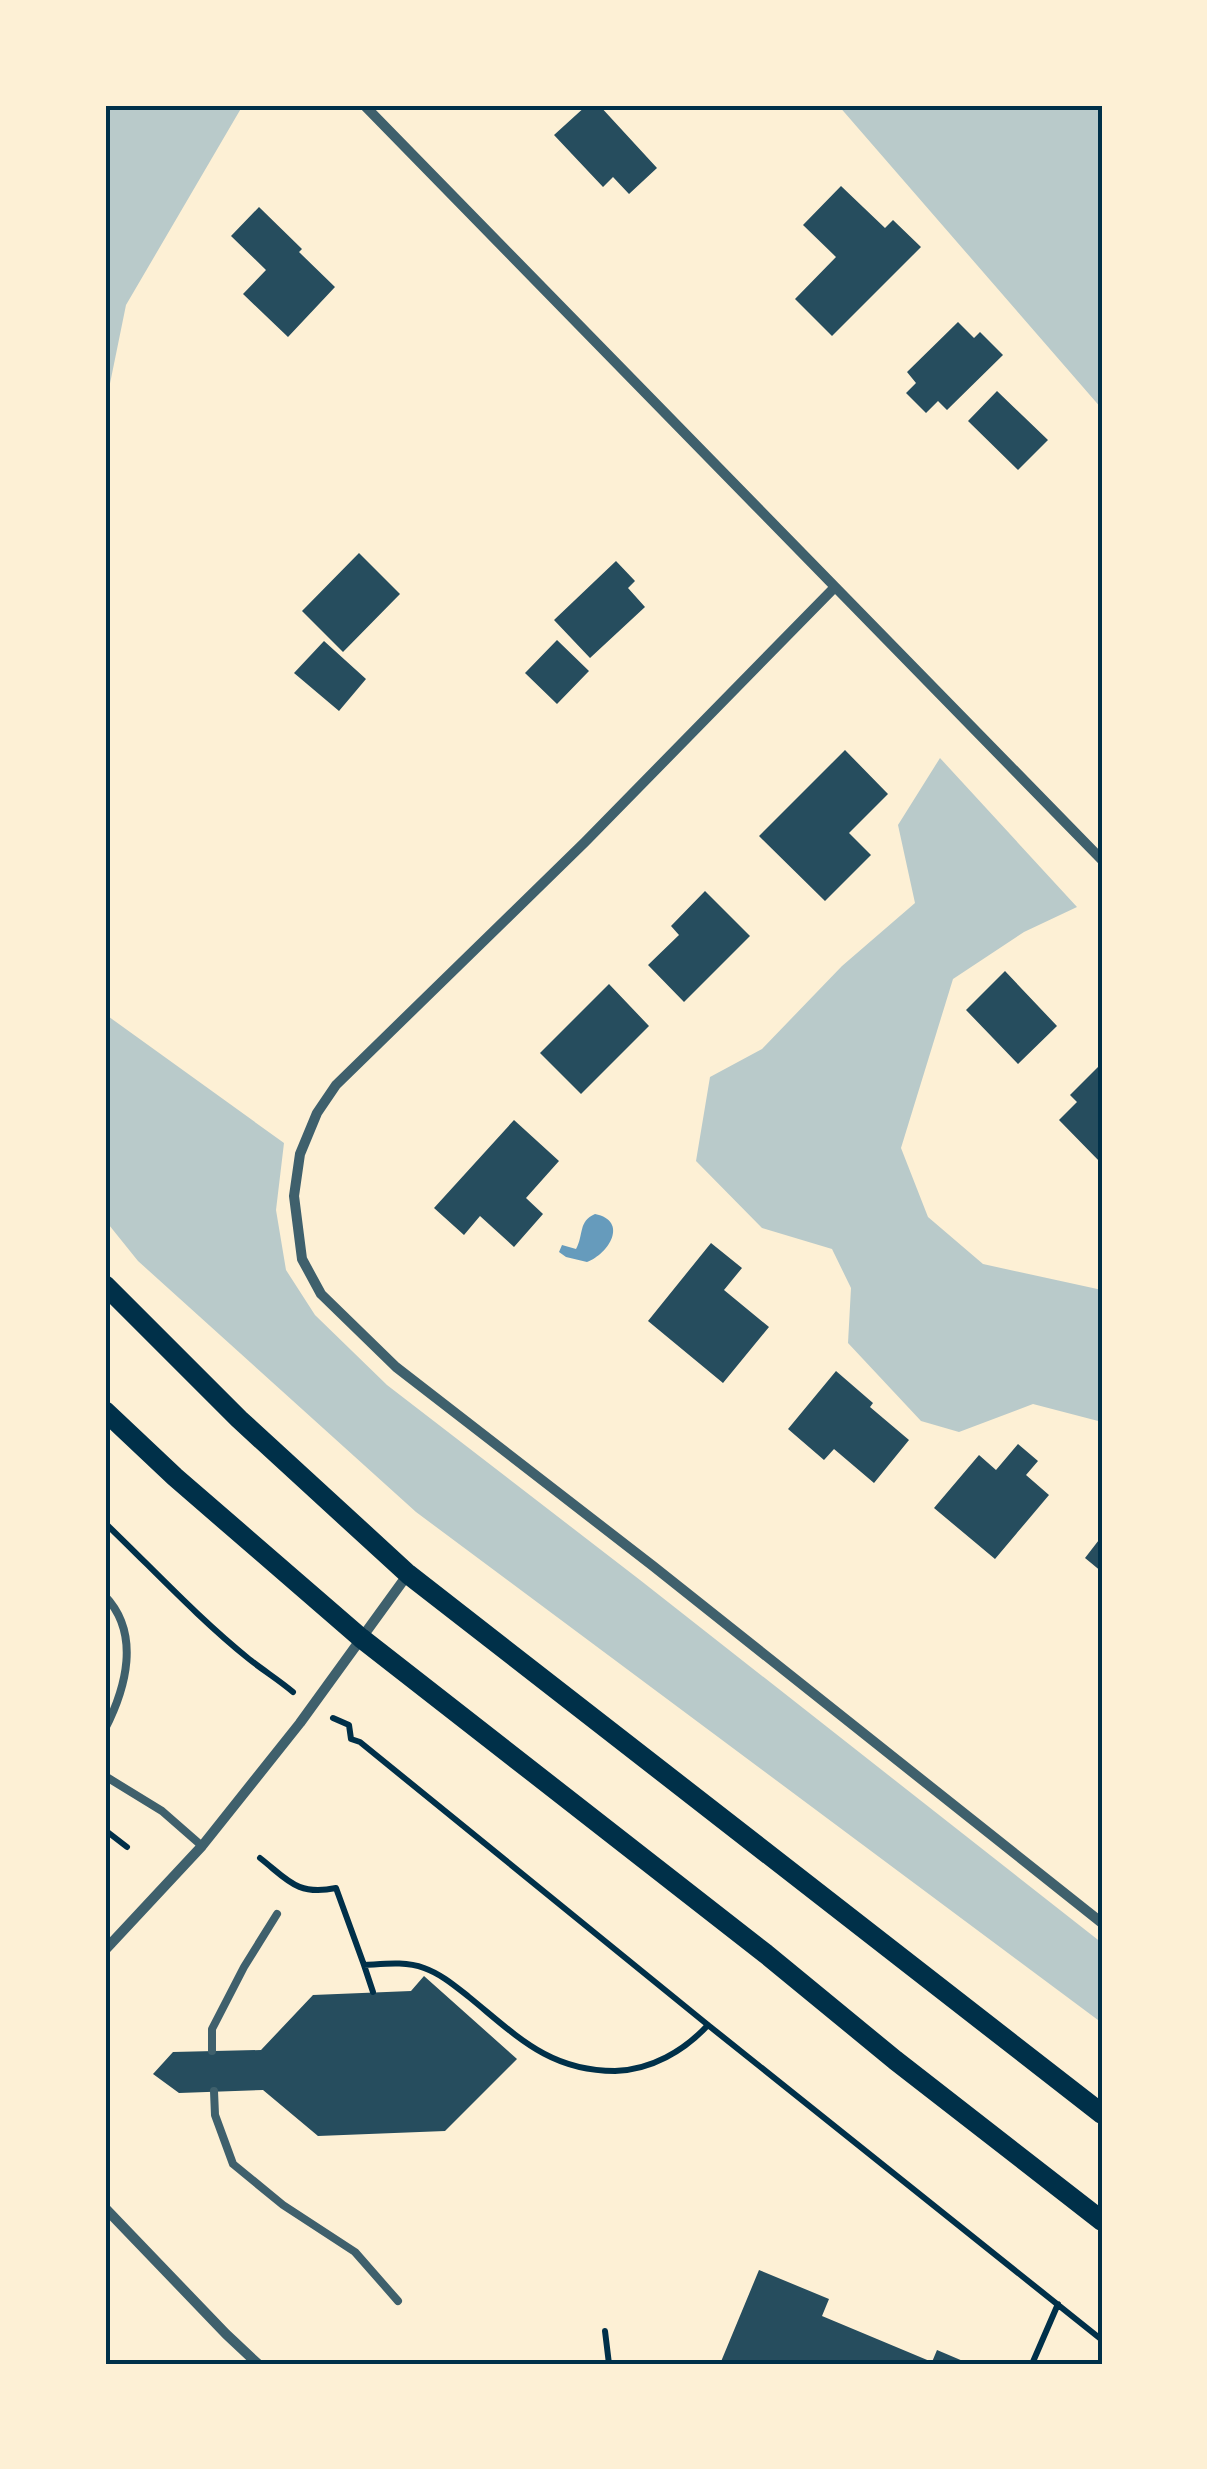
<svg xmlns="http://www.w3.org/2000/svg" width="1207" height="2469" viewBox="0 0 1207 2469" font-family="'Open Sans',sans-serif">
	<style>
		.green { fill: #b9caca }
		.water { fill: #669bbc }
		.building { fill: #264d5e }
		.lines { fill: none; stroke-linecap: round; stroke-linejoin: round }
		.path { stroke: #003049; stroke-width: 6 }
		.service { stroke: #3f606c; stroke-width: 8 }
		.minor { stroke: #3f606c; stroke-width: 10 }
		.secondary { stroke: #003049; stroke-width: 20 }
		.neatline { fill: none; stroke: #003049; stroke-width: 4 }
	</style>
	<rect width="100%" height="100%" fill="#fdf0d5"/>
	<!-- green -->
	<path class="green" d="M105 105H243L126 305 105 408Z
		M838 105H1102V409Z
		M940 758 1077 907 1024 932 953 979 901 1148 928 1217 983 1264 1102 1290V1422L1033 1404 959 1432 921 1421 848 1343 851 1288 832 1249 762 1228 696 1161 710 1077 762 1049 842 966 915 903 898 825Z
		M105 1014 284 1143 276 1210 286 1270 315 1315 387 1385 640 1580 1102 1943V2023L416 1512 138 1261 105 1220Z"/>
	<!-- water -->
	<path class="water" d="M595 1214C629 1221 609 1254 587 1262L566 1257 559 1252 562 1245 576 1249C584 1235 578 1221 595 1214Z"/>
	<!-- building -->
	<path class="building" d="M587 105H599L657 168 629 194 613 177 603 187 554 135Z
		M841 186 885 228 893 220 921 247 832 336 795 299 836 257 803 225Z
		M259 207 302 249 299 252 335 287 288 337 243 294 266 270 231 236Z
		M958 322 974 338 980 332 1003 355 947 410 938 401 926 413 906 393 916 383 907 372Z
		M997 391 1048 440 1018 470 968 421Z
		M359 553 400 594 343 652 302 611Z
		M616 561 635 581 628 588 645 607 590 658 554 620Z
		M557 640 589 671 557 704 525 673Z
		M324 641 366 679 339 711 294 673Z
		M845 750 888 794 849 833 871 855 825 901 759 836Z
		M705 891 750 936 684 1002 648 965 679 935 671 926Z
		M1005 971 1057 1026 1018 1064 966 1010Z
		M609 984 649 1026 581 1094 540 1053Z
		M1102 1063V1164L1059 1120 1077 1102 1070 1095Z
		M514 1120 559 1161 526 1198 543 1214 514 1247 480 1216 464 1235 434 1208Z
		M711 1243 742 1268 724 1290 769 1327 723 1383 648 1321Z
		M836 1371 873 1403 870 1407 909 1440 874 1483 834 1449 824 1460 788 1429Z
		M1018 1444 1038 1461 1026 1475 1049 1495 995 1559 934 1508 979 1455 996 1470Z
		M1102 1536V1572L1085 1558Z
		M424 1976 517 2059 445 2131 318 2136 263 2090 179 2093 153 2074 173 2052 261 2050 313 1995 411 1991Z
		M759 2270 829 2299 822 2316 932 2362 937 2350 970 2364H720Z"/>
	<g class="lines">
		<!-- path -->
		<path class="path" d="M105 1523C152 1568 198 1618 249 1659 264 1671 279 1680 293 1692
			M333 1718 349 1725 351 1739 360 1742 708 2025 1102 2340
			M105 1830 127 1847
			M260 1858C288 1880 297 1896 336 1888L364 1965C384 1964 405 1961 424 1968 441 1974 455 1986 469 1997 517 2036 549 2071 615 2071 651 2070 684 2051 708 2025
			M364 1965 373 1992
			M605 2331 609 2364
			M1032 2364 1058 2304"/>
		<!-- service -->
		<path class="service" d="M105 1596C141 1634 126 1688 105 1729
			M105 1776 162 1811 202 1846
			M212 2051V2029L244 1967 277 1914
			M214 2091 215 2115 233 2164 283 2205 355 2252 398 2301"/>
		<!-- minor -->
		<path class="minor" d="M364 105 1102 860
			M835 587 585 842 336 1085 317 1113 300 1154 294 1196 302 1259 321 1294 396 1367 653 1566 1102 1923
			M105 1950 202 1846 300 1723 408 1574
			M105 2208 226 2334 258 2364"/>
		<!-- secondary -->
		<path class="secondary" d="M105 1285 239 1419 408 1574 1102 2114
			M105 1411 175 1477 361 1638 766 1954 895 2060 1102 2221"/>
	</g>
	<!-- border -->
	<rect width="1207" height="2469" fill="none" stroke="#fdf0d5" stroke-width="215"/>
	<rect x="108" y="108" width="992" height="2254" class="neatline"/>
</svg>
